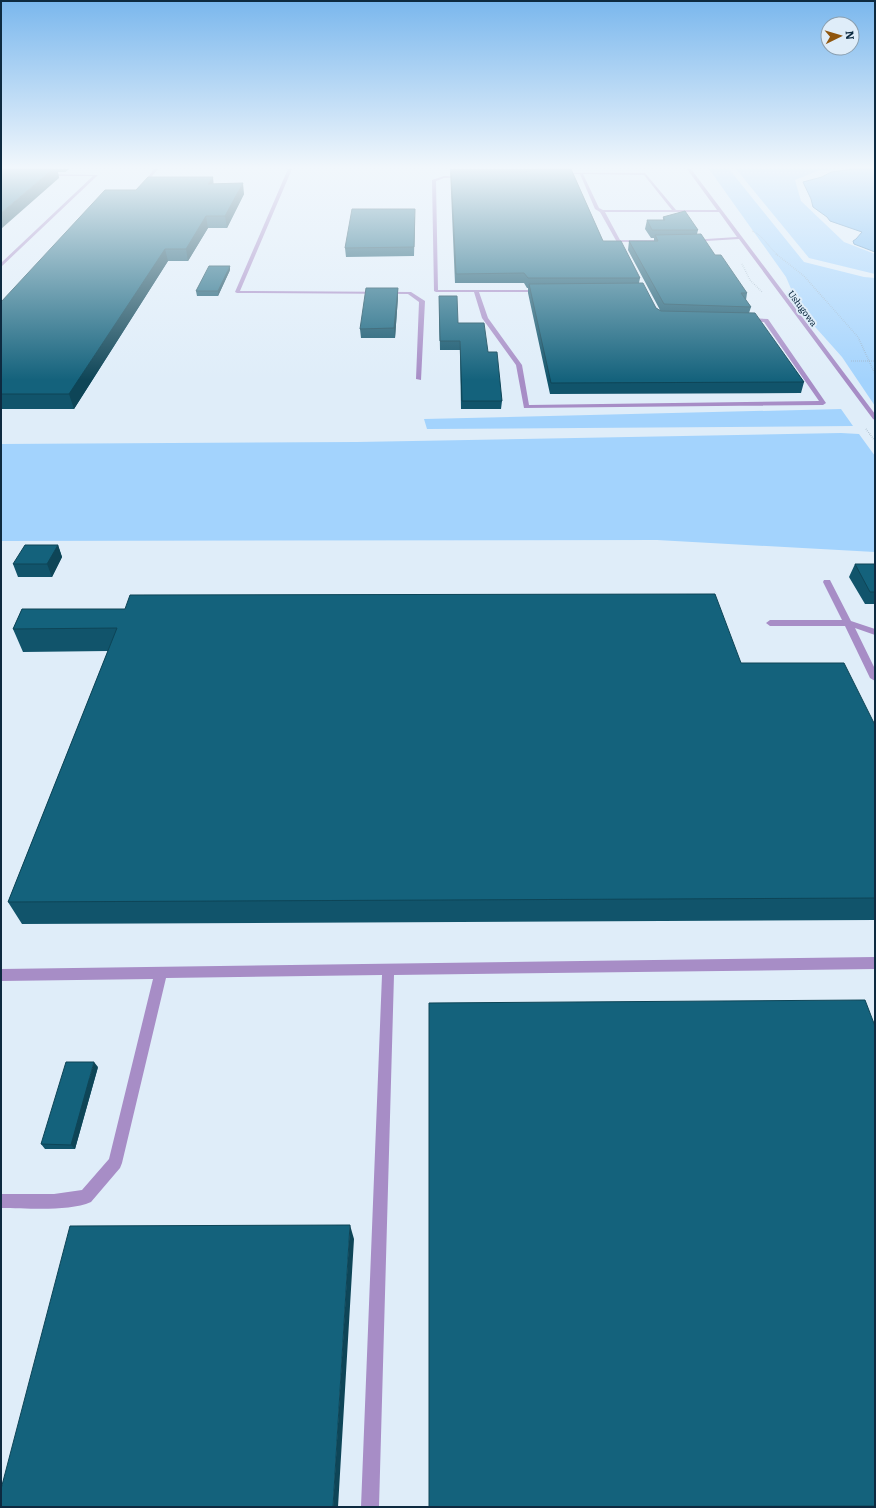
<svg xmlns="http://www.w3.org/2000/svg" width="876" height="1508" viewBox="0 0 876 1508" font-family="Literata,serif">
	<style>
		.green { fill: #a3d3fd }
		.water { fill: #76bbf4; stroke: #5690be }
		.lines { fill: none; stroke-linecap: round; stroke-linejoin: round }
		.path-far1 { stroke: #9aadbc; stroke-width: 1; stroke-dasharray: 0.5 1; stroke-linecap: butt }
		.path { stroke: #9aadbc; stroke-width: 1.5; stroke-dasharray: 0.5 1.5; stroke-linecap: butt }
		.minor { fill: #a78dc6; fill-rule: evenodd }
		.wall { fill: #11546b }
		.shaded-wall { fill: #0e4557 }
		.building { fill: #14627c; stroke: #0e4557 }
		.labels { text-anchor: middle; dominant-baseline: central; stroke-width: 4; stroke-linejoin: round; paint-order: stroke }
		.far-street-label { font-size: 9px; fill: #0d2a40; stroke: #dfedf9 }
	</style>
	<rect width="100%" height="100%" fill="#dfedf9"/>
	<!-- green -->
	<path class="green" d="M709 169H729L804 262 864 277 875 278V406L842 357 800 310 786 277Z
		M736 169H849L820 170 795 180 801 201 844 242 875 254V274L809 258Z
		M841 409 853 426 427 429 424 419Z
		M841 433 859 434 875 456V552L657 540 1 541V444L357 442Z"/>
	<!-- water -->
	<path class="water" d="M854 169H875V252L854 244 853 241 856 239 862 232 830 221 827 217 813 207 811 199 803 182 822 177 831 172Z"/>
	<g class="lines">
		<!-- path-far1 -->
		<path class="path-far1" d="M752 231C763 235 769 248 778 255"/>
		<!-- path -->
		<path class="path" d="M776 254 804 276 858 337 875 374
			M742 264 750 280 762 292
			M851 361H875
			M866 429 875 441"/>
		<!-- minor -->
		<path class="minor" d="M154 169H158L142 188H140Z
			M288 169H292L240 291 411 292 425 301 421 380 416 379 419 302 408 294 237 293 235 292Z
			M687 169H691L875 414V420L873 419 739 239 689 242 691 240 737 237 719 212H605L620 240H667L669 241 667 242H621L627 253 625 254 623 253 600 212 595 209 580 174 558 173H645L676 210H717ZM583 174 644 175 672 210H603L599 208Z
			M44 174 98 175 1 267V263L93 176H45Z
			M444 176 465 177 444 178 436 181 438 290H541L543 291 541 292H479L488 318 522 365 529 405 819 401 764 322 746 321 745 320 748 318 768 319 826 403 823 405 524 408 516 365 482 318 474 292H436L434 291 432 180Z
			M824 580H830L831 582 851 621 875 629V635L855 628 875 669V681L870 678 845 626H770L766 623 770 620H842L823 582Z
			M875 957V969L394 975 379 1507H361L382 975 166 978 122 1163 120 1168 91 1202C68 1212 27 1208 1 1208V1194H54L82 1190 109 1159 153 979 1 981V969Z"/>
	</g>
	<!-- wall -->
	<path class="wall" d="M1 169H69L65 172H58L59 178Z
		M450 169H571L603 241 640 278 639 283 656 308 660 310 628 250 629 241H654V238H651L645 229 647 220H663V217L698 230 697 234 747 293 746 300 751 307 749 313 804 382 801 393 550 394 528 293V288H527L524 283H455Z
		M214 184 244 194 227 228H208L188 261H168L74 409H1V302L136 190Z
		M415 217 414 256 346 257 345 248Z
		M230 270 218 296H197L196 291Z
		M398 288V297L395 338H361L360 329Z
		M439 296 458 323 488 352 502 401 501 409H461L460 350H440Z
		M58 545 62 557 52 577H18L13 564Z
		M855 564H875V604H865L849 577Z
		M22 609 741 663 875 725V920L22 924 8 902 108 651 23 652 13 629Z
		M98 1067 75 1149H45L41 1144Z"/>
	<!-- shaded-wall -->
	<path class="shaded-wall" d="M53 169H57L59 178 1 229V213Z
		M64 169H69L65 172Z
		M525 169H539L525 174Z
		M213 177 214 188 208 184Z
		M243 183 244 194 227 228 225 216Z
		M206 216 208 228 188 261 186 249Z
		M165 249 168 261 74 409 69 394Z
		M230 266V270L218 296V291Z
		M398 288V297L395 338 394 328Z
		M58 545 62 557 52 577 47 564Z
		M94 1062 98 1067 75 1149 71 1145Z
		M350 1225 354 1239 338 1507H333Z"/>
	<!-- building -->
	<path class="building" d="M1 169H53L1 213Z
		M539 169H571L603 241H621L640 278H528L524 273 456 274 451 172H526Z
		M148 177H213L208 184 243 183 225 216H206L186 249H165L69 394H1V302L105 190H136Z
		M352 209H415L414 247 345 248Z
		M685 211 698 230H652L647 220H665L663 217Z
		M701 234 715 255H721L747 293H741L751 307 664 304 629 241H658L655 235Z
		M209 266H230L218 291H196Z
		M643 283 656 308 661 311 755 313 804 382 551 383 529 284Z
		M366 288H398L394 328 360 329Z
		M439 296H457L458 323H484L488 352H497L502 401H462L460 341H440Z
		M25 545H58L47 564H13Z
		M855 564H875V592H870Z
		M715 594 741 663H844L875 725V898L8 902 117 628 13 629 22 609H125L130 595Z
		M865 1000 875 1026V1506L429 1507V1003Z
		M66 1062H94L71 1145 41 1144Z
		M350 1225 333 1507H1V1489L70 1226Z"/>
	<!-- sky -->
	<linearGradient id="sky" x2="0" y2="1"><stop stop-color="#7ab7ed"/><stop offset="0.44" stop-color="#f1f7fc"/><stop offset="1" stop-color="#f1f7fc" stop-opacity="0"/></linearGradient>
	<rect width="876" height="380" fill="url(#sky)"/>
	<g class="labels">
		<!-- far-street labels -->
		<g class="far-street-label">
			<text transform="translate(803 308) rotate(53)">Usługowa</text>
		</g>
	</g>
	<!-- border -->
	<rect width="876" height="1508" fill="none" stroke="#0d2a40" stroke-width="4"/>
	<!-- north arrow -->
	<g transform="translate(840 36) rotate(85)"><circle r="19" fill="#dfedf9" stroke="#8b9faf"/>
	<path d="M0-3L7 15L0 10L-7 15Z" fill="#8f560e"/>
	<text y="-6" font-size="11" font-weight="bold" text-anchor="middle" fill="#0d2a40">N</text>
	</g>
</svg>
